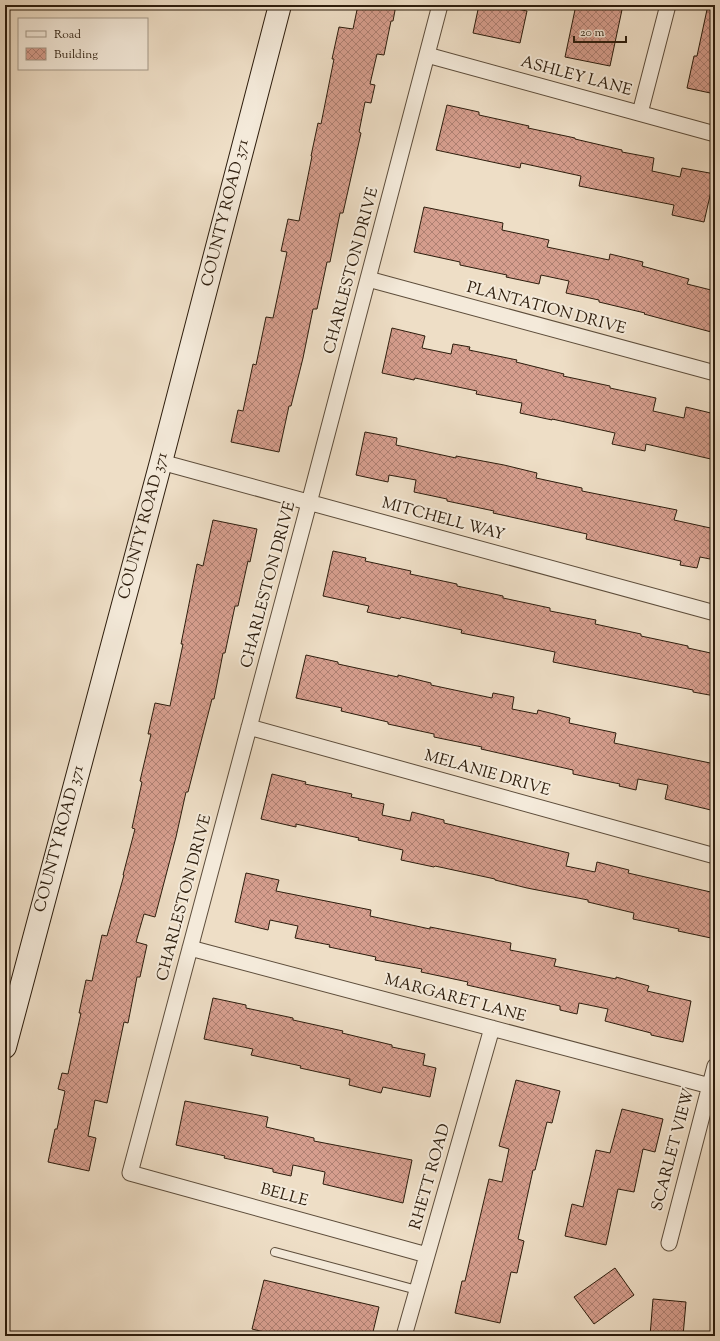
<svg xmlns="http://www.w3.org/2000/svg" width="720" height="1341" viewBox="0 0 720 1341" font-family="'Sorts Mill Goudy',serif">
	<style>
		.building { fill: url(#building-cross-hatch); stroke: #2d1d0d }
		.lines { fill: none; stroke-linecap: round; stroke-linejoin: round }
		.lane-casing { stroke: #5d4d3b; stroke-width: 10 }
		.street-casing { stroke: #5d4d3b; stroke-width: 17 }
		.secondary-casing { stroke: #2d1d0d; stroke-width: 24 }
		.lane { stroke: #f4eada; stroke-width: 8 }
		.street { stroke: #f4eada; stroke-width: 15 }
		.secondary { stroke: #f4eada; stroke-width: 22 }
		.labels { text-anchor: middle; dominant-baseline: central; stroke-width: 4; stroke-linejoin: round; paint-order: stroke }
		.street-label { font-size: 16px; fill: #2d1d0d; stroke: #f4eada }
	</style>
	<defs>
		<pattern id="building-cross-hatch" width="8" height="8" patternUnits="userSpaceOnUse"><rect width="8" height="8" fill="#d69e8e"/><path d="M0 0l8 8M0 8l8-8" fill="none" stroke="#ae8072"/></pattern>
	</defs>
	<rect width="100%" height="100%" fill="#eedec6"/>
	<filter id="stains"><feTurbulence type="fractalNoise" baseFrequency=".005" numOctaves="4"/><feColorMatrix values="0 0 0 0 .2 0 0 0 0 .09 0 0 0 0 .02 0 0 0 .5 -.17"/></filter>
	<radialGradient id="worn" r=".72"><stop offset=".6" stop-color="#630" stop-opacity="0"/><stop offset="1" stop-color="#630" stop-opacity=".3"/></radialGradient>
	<!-- building -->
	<path class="building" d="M358 5H396L393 21H391L384 55 377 54 370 84 375 85 371 103 365 102 359 132 361 133 343 213H340L330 262H327L317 309H313L303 358 291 406H289L279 452 231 442 238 410 243 411 253 364 256 365 266 317 273 318 287 252 281 251 288 219 299 221 312 156H311L318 123 321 124 334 59H332L339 27 353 29Z
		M479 5H497L527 11 520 43 473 33Z
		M576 5H623L610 66 565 57Z
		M708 5H715V94L687 88 694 56H697Z
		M447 105 479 112V115L529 126 528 128 575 138V139L622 150V152L654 158 652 171 680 177 682 168 715 174 704 222 672 215 674 205 579 186 581 176 521 163 520 168 436 150Z
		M424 207 503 223 502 230 549 240 547 247 609 260 610 254 643 262 642 266 689 279 687 284 715 291V333L644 314 645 313 599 302V300L566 293 569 281 541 275 539 284 506 277 507 275 460 265V262L414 252Z
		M392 328 425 336 422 348 451 354 453 344 470 347 469 350 517 360 516 362 564 374 563 376 610 386V388L656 398 653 411 684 418 686 407 715 414V460L646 444 645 451 612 444 615 433 552 419V420L520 413 522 403 476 394 477 391 415 378 414 380 382 373Z
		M365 432 397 438 396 445 456 458V456L504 465 537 473 536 478 582 488V491L677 510 674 520 715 529V560L700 557 697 568 680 565 681 561 586 539 587 534 493 513 494 511 447 501V499L414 492 416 480 389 475 388 482 356 475Z
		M213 520 257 529 250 562 248 561 238 606H235L225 653H223L214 699H212L188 792H186L176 837 155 917 144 914 136 942 147 945 140 977H137L128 1023 124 1022 107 1103 95 1100 88 1136 96 1138 89 1171 48 1162 55 1129H57L65 1091 58 1089 62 1073 68 1074 81 1013H79L86 980 92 981 102 935 107 936 124 875H123L135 829 132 828 142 782 140 781 151 734H148L155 703 170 706 183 644H181L197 564 203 566Z
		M333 551 366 558 365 561 411 571 410 574 457 584V586L503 596V598L550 608V611L596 620 595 624 641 634V636L688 646V648L715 654V696L693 692V690L553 662 555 652 461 633 462 630 401 617 400 619 367 612 369 606 323 596Z
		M306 655 338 662V664L398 677V675L431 683V685L492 698 493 693 514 697 512 709 537 714 538 710 570 718 569 723 616 733 614 743 715 764V811L665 799 668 785 638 779 636 790 619 786 620 784 573 774V770L481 749 482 747 434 737V734L388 724V722L341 711 342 708 296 698Z
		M272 774 306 782 305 784 352 794 351 797 384 804 382 815 410 821 412 812 444 820V823L569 853 566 866 595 872 597 862 629 870 628 873 715 893V919L711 938 678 931 679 929 633 919 634 913 588 902V900L527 888 495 880V879L435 866 434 867 401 860 403 850 358 840 359 838 296 824V827L261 819Z
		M246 873 279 880 276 891 371 910 370 916 430 929V927L511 943 510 950 556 959 554 966 616 979V977L649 986 647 991 691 1001 683 1042 651 1035V1033L605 1021 608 1009 579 1003 577 1014 560 1010V1006L467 985 468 982 421 972 422 969 375 960 376 957 329 947 330 945 295 938 298 926 270 920 268 930 235 922Z
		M213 998 246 1005V1008L293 1018V1020L343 1031 342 1033 392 1045V1047L425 1054 423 1065 436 1068 430 1097 383 1087 381 1093 349 1085 350 1079 300 1068 301 1066 251 1055 253 1049 204 1039Z
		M516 1080 560 1091 552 1123 547 1122 535 1170H533L518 1239 524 1241 517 1273 511 1272 500 1323 455 1313 462 1281H465L489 1179 502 1182 509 1149 499 1146Z
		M185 1101 268 1117 266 1127 314 1138V1141L412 1160 403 1203 323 1184 325 1172 293 1165 291 1176 273 1172V1169L224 1158 225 1156 176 1145Z
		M622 1109 663 1119 655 1152 643 1149 634 1192 618 1189 606 1245 565 1236 572 1204 583 1207 596 1150 610 1153Z
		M615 1268 634 1295 594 1324 574 1297Z
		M264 1280 379 1307 372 1336H280L252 1329Z
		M653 1299 686 1302 683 1336H650Z"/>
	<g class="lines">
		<!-- lane casing -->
		<g class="lane-casing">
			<path id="lane" d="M275 1252 417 1290"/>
		</g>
		<!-- street casing -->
		<g class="street-casing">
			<path id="street" d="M427 55 715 134
				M640 113 668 5
				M368 279 715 373
				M161 462 715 613
				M249 727 715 856
				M190 948 710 1086
				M669 1243 715 1066
				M427 1255 130 1173 309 503 440 5
				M404 1336 492 1028"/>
		</g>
		<!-- secondary casing -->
		<g class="secondary-casing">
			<path id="secondary" d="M5 1047 161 462 280 5"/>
		</g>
		<!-- lane -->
		<use href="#lane" class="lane"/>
		<!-- street -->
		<use href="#street" class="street"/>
		<!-- secondary -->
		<use href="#secondary" class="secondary"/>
	</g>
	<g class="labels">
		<!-- street labels -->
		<g class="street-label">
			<text transform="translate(576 77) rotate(15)">ASHLEY LANE</text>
			<text transform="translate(226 213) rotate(-76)">COUNTY ROAD 371</text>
			<text transform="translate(352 271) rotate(-75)">CHARLESTON DRIVE</text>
			<text transform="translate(546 309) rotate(15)">PLANTATION DRIVE</text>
			<text transform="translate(443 520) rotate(15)">MITCHELL WAY</text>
			<text transform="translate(144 526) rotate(-75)">COUNTY ROAD 371</text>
			<text transform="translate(269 585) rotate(-75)">CHARLESTON DRIVE</text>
			<text transform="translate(487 774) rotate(16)">MELANIE DRIVE</text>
			<text transform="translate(60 839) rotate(-75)">COUNTY ROAD 371</text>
			<text transform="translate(185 898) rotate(-75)">CHARLESTON DRIVE</text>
			<text transform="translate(455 999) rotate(15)">MARGARET LANE</text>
			<text transform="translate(674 1150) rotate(-75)">SCARLET VIEW</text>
			<text transform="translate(431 1177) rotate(-74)">RHETT ROAD</text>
			<text transform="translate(284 1196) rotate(15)">BELLE</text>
		</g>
	</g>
	<!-- margin -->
	<rect width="720" height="1341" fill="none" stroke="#eedec6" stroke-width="20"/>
	<rect x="6" y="6" width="708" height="1329" fill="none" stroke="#2d1d0d" stroke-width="2"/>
	<rect x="10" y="10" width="700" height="1321" fill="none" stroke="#2d1d0d"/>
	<!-- legend -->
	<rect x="18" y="18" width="130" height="52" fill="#f4eada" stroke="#a49888"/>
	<rect x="26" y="31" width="20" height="6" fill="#f4eada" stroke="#a49888"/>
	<text x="54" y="38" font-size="12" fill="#2d1d0d">Road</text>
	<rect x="26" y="48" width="20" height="12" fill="url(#building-cross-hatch)" stroke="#a49888"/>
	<text x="54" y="58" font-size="12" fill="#2d1d0d">Building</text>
	<!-- scale -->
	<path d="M574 36v6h52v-6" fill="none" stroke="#2d1d0d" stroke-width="2"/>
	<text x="580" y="36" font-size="12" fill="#2d1d0d" stroke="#f4eada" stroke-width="3" paint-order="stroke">20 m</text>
	<rect width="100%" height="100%" filter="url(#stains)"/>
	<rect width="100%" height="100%" fill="url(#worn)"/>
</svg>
